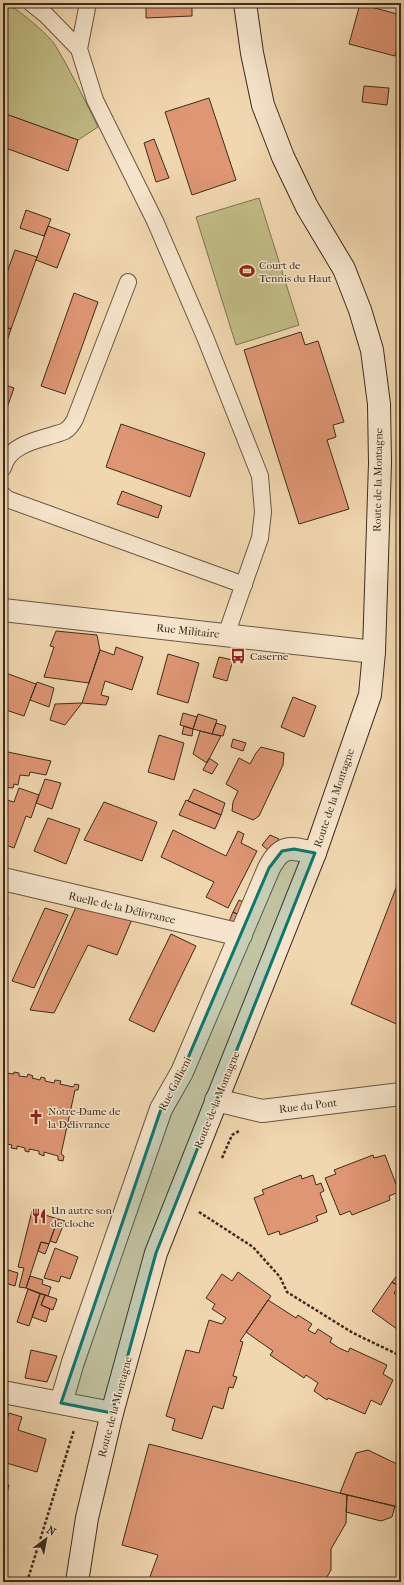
<svg xmlns="http://www.w3.org/2000/svg" width="404" height="1585" viewBox="0 0 404 1585" font-family="'IM FELL French Canon',serif">
	<style>
		.green { fill: #c1bc86; stroke: #7e7452 }
		.building { fill: #df9674; stroke: #3c2c1d }
		.lines { fill: none; stroke-linecap: round; stroke-linejoin: round }
		.service-casing { stroke: #695742; stroke-width: 18 }
		.minor-casing { stroke: #695742; stroke-width: 24 }
		.tertiary-casing { stroke: #695742; stroke-width: 24 }
		.secondary-casing { stroke: #3c2c1d; stroke-width: 24 }
		.path { stroke: #3c2c1d; stroke-width: 2.5; stroke-dasharray: 3 2; stroke-linecap: butt }
		.service { stroke: #f6e5cc; stroke-width: 16 }
		.minor { stroke: #f6e5cc; stroke-width: 22 }
		.tertiary { stroke: #f6e5cc; stroke-width: 22 }
		.secondary { stroke: #f6e5cc; stroke-width: 22 }
		.marked { fill: #0f766e; fill-opacity: 0.2; stroke: #0f766e; stroke-width: 3; stroke-linejoin: round }
		.labels { text-anchor: middle; dominant-baseline: central; stroke-width: 3; stroke-linejoin: round; paint-order: stroke }
		.poi-label { font-size: 11px; fill: #3c2c1d; stroke: #f6e5cc; text-anchor: start }
		.street-label { font-size: 11px; fill: #3c2c1d; stroke: #f6e5cc }
	</style>
	<rect width="100%" height="100%" fill="#f1d7b0"/>
	<filter id="stains"><feTurbulence type="fractalNoise" baseFrequency=".005" numOctaves="4"/><feColorMatrix values="0 0 0 0 .2 0 0 0 0 .09 0 0 0 0 .02 0 0 0 .5 -.17"/></filter>
	<radialGradient id="worn" r=".72"><stop offset=".6" stop-color="#630" stop-opacity="0"/><stop offset="1" stop-color="#630" stop-opacity=".3"/></radialGradient>
	<!-- green -->
	<path class="green" d="M3 3C12 3 50 36 55 45 71 71 84 99 98 127L78 140 3 113Z
		M259 198 299 325 236 345 196 217Z"/>
	<!-- building -->
	<path class="building" d="M146 3H192V16L146 18Z
		M360 4 401 15V32L395 56 349 44Z
		M364 86 389 88 387 105 362 102Z
		M209 98 236 180 192 195 165 112Z
		M3 113 78 140 68 171 3 147Z
		M154 139 169 178 156 182 144 143Z
		M26 210 51 219 44 236 20 228Z
		M48 226 70 234 57 268 36 260Z
		M15 250 37 257 11 329 3 326V284Z
		M74 293 98 302 65 394 41 386Z
		M3 326 11 329 3 353Z
		M301 332 305 345 318 341 344 422 333 425 336 437 327 440 349 509 299 524 244 350Z
		M3 384 14 388 3 419Z
		M121 424 205 453 190 497 106 467Z
		M122 491 162 506 158 518 117 504Z
		M56 631 97 635 100 650 89 683 44 677 54 647 50 646Z
		M116 647 143 657 132 690 105 681 101 695 109 697 106 705 82 703 100 650 114 655Z
		M168 654 199 663 188 703 157 694Z
		M219 657 233 660 227 681 213 677Z
		M3 672 36 684 24 716 3 709Z
		M37 682 54 688 49 707 30 700Z
		M293 697 316 706 304 737 281 727Z
		M82 703 65 725 50 720 55 704Z
		M183 713 197 717 193 729 180 725Z
		M198 714 217 720 212 734 193 729Z
		M216 723 226 726 223 736 212 734Z
		M184 726 193 729 192 736 182 734Z
		M200 731 221 736 207 763 193 754Z
		M159 735 184 743 174 780 148 772Z
		M233 739 246 743 243 751 231 747Z
		M261 747 284 753 283 765 259 816 253 820 232 811 233 802 238 791 226 784 239 758 250 764 256 753Z
		M3 751 51 761 46 775 30 772 29 776 20 775 18 785 14 784 13 788 3 787Z
		M209 758 218 764 212 774 203 770Z
		M45 779 61 783 52 809 36 803Z
		M19 788 39 795 31 818 26 816 14 848 3 844V799L14 802Z
		M194 789 225 803 221 815 188 801Z
		M186 800 221 815 215 829 179 815Z
		M104 802 157 822 142 861 84 840Z
		M48 818 80 829 66 864 34 851Z
		M173 830 226 856 238 831 244 834 241 843 257 851 228 908 206 897 214 882 161 857Z
		M270 835 279 839 276 845 269 851 262 845Z
		M401 875V1026L351 1004Z
		M239 900 249 905 243 917 233 912Z
		M76 907 133 917 117 955 88 945 54 1013 30 1010Z
		M45 908 68 915 34 988 12 981Z
		M233 912 243 917 238 927 228 924Z
		M3 917 8 918 3 941Z
		M171 934 196 946 154 1032 129 1020Z
		M3 1069 6 1070V1073L14 1074V1072L19 1073V1076L27 1077 28 1074 33 1076 32 1078 40 1080 41 1077 45 1078V1081L54 1083 55 1080 61 1081 60 1084 73 1087 75 1084 79 1085 78 1090H75L61 1154 64 1156 63 1161 58 1160V1156L44 1152V1156L39 1154V1151L29 1149V1152L25 1151V1148L17 1146V1149L11 1148 12 1145 3 1143V1144Z
		M373 1155 374 1158 385 1155 399 1192 389 1196 390 1200 352 1215 350 1211 340 1215 325 1178 336 1174 334 1170Z
		M301 1175 302 1179 313 1175 316 1185 321 1183 324 1191 320 1193 327 1212 316 1216 318 1221 280 1235 279 1231 268 1235 254 1198 264 1194 262 1190Z
		M32 1211 58 1219 49 1244 41 1242 26 1288 19 1287 24 1268 18 1267Z
		M58 1219 65 1221 56 1243 50 1241Z
		M41 1242 49 1244 45 1254 38 1251Z
		M55 1248 78 1257 70 1279 61 1276 59 1282 44 1278Z
		M8 1270 18 1273 15 1286 5 1283Z
		M401 1270V1288L392 1282Z
		M238 1272 271 1296 240 1341 243 1342 233 1376 237 1377 233 1388 229 1387 223 1409 213 1406 202 1439 172 1430 175 1419 166 1416 186 1350 199 1353 209 1320 222 1324 226 1318 212 1309 215 1304 206 1298 222 1274 232 1281Z
		M30 1276 43 1280 42 1284 51 1287 48 1296 26 1288Z
		M392 1282 399 1286 394 1293 397 1295 401 1303V1332L372 1311Z
		M28 1289 40 1294 29 1326 17 1322Z
		M40 1294 45 1295 41 1305 50 1309 46 1322 32 1317Z
		M45 1295 57 1299 53 1310 41 1305Z
		M268 1300 296 1318 298 1315 312 1324 308 1330 315 1334 318 1329 332 1338 330 1342 339 1348 348 1352 350 1348 387 1365 383 1374 393 1380 381 1405 371 1400 365 1414 328 1398 327 1400 314 1391 318 1383 306 1375 304 1378 270 1355 273 1351 246 1332Z
		M31 1350 57 1356 47 1382 25 1378Z
		M9 1413 22 1417 18 1430 46 1439 37 1472 3 1462V1433Z
		M149 1444 347 1495 346 1523 331 1549V1570L324 1582H148L158 1555 122 1545Z
		M368 1450 401 1466V1508L340 1493 356 1453Z
		M3 1483 9 1485 6 1497 3 1496Z
		M347 1495 395 1506 392 1517 381 1521 346 1512Z"/>
	<g class="lines">
		<!-- service casing -->
		<g class="service-casing">
			<path id="service" d="M31 3 46 15 79 49 95 100 155 221 205 337 260 476 263 512 260 538 226 635
				M79 49 88 3
				M3 468C8 447 32 441 50 436 55 434 61 433 65 431 70 428 73 423 75 419L128 282
				M3 495 7 499 244 585"/>
		</g>
		<!-- minor casing -->
		<g class="minor-casing">
			<path id="minor" d="M3 610 374 652
				M3 879 241 935
				M3 1392 112 1413
				M61 1403 73 1362 161 1109 182 1072 269 868C282 843 291 848 315 853"/>
		</g>
		<!-- tertiary casing -->
		<g class="tertiary-casing">
			<path id="tertiary" d="M216 1100 262 1111 401 1094"/>
		</g>
		<!-- secondary casing -->
		<g class="secondary-casing">
			<path id="secondary" d="M77 1582 87 1518 112 1413 156 1253 315 853 370 695 374 652 380 463 379 404 372 350 360 310 344 269 307 207 283 157 263 105 252 53 245 3"/>
		</g>
		<!-- path -->
		<path class="path" d="M222 1158 232 1135 239 1131
			M199 1212 253 1247 280 1277 287 1292 353 1333 401 1356
			M27 1582 74 1430"/>
		<!-- service -->
		<use href="#service" class="service"/>
		<!-- minor -->
		<use href="#minor" class="minor"/>
		<!-- tertiary -->
		<use href="#tertiary" class="tertiary"/>
		<!-- secondary -->
		<use href="#secondary" class="secondary"/>
	</g>
	<!-- marked area -->
	<path class="marked" d="M294 849 315 853 156 1253 112 1413 61 1403 161 1109 182 1072 269 868 282 851Z"/>
	<!-- icons -->
	<defs>
		<g id="stadium-bare" transform="scale(1.2)"><path d="M0-5a6.5 5 0 1 0 0 10a6.5 5 0 1 0 0-10ZM-3.5-1.8h7v3.6h-7Z" fill="#8f2418" stroke="#f6e5cc" stroke-width="2.5" paint-order="stroke"/></g>
		<g id="bus-bare" transform="scale(1.2)"><path d="M-5-6H5V4H4V6H2V4H-2V6H-4V4H-5ZM-3.5-4V0h7V-4ZM-3.5 1.2v1.5H-2V1.2ZM2 1.2v1.5H3.5V1.2Z" fill="#8f2418" stroke="#f6e5cc" stroke-width="2.5" paint-order="stroke"/></g>
		<g id="church-bare" transform="scale(1.2)"><path d="M-1.2-6h2.4v3.5h3.3v2.4h-3.3V6h-2.4V-.1h-3.3v-2.4h3.3Z" fill="#8f2418" stroke="#f6e5cc" stroke-width="2.5" paint-order="stroke"/></g>
		<g id="restaurant-bare" transform="scale(1.2)"><path d="M-5-6h1v4h1v-4h1v4h1v-4h1v5L-1.5 .5V6h-2V.5L-5-1ZM5-6V6H3V1.5H1.5Q1.5-4 5-6Z" fill="#8f2418" stroke="#f6e5cc" stroke-width="2.5" paint-order="stroke"/></g>
	</defs>
	<g fill-rule="evenodd">
		<use href="#stadium-bare" x="247" y="271"/>
		<use href="#bus-bare" x="238" y="656"/>
		<use href="#church-bare" x="36" y="1117"/>
		<use href="#restaurant-bare" x="39" y="1216"/>
	</g>
	<g class="labels">
		<!-- poi labels -->
		<g class="poi-label">
			<text x="259" y="265">Court de<tspan x="259" dy="13">Tennis du Haut</tspan></text>
			<text x="250" y="656">Caserne</text>
			<text x="48" y="1111">Notre-Dame de<tspan x="48" dy="13">la Délivrance</tspan></text>
			<text x="51" y="1210">Un autre son<tspan x="51" dy="13">de cloche</tspan></text>
		</g>
		<!-- street labels -->
		<g class="street-label">
			<text transform="translate(378 480) rotate(-89)">Route de la Montagne</text>
			<text transform="translate(188 631) rotate(6)">Rue Militaire</text>
			<text transform="translate(334 798) rotate(-71)">Route de la Montagne</text>
			<text transform="translate(122 908) rotate(13)">Ruelle de la Délivrance</text>
			<text transform="translate(175 1084) rotate(-63)">Rue Gallieni</text>
			<text transform="translate(217 1100) rotate(-68)">Route de la Montagne</text>
			<text transform="translate(308 1106) rotate(-7)">Rue du Pont</text>
			<text transform="translate(115 1407) rotate(-75)">Route de la Montagne</text>
		</g>
	</g>
	<!-- margin -->
	<rect width="404" height="1585" fill="none" stroke="#f1d7b0" stroke-width="16"/>
	<rect x="4" y="4" width="396" height="1577" fill="none" stroke="#3c2c1d" stroke-width="2"/>
	<rect x="8" y="8" width="388" height="1569" fill="none" stroke="#3c2c1d"/>
	<!-- north arrow -->
	<g transform="translate(46 1539) rotate(32)" stroke="#f6e5cc" stroke-width="3" paint-order="stroke">
	<path d="M0-3L7 15L0 10L-7 15Z" fill="#3c2c1d"/>
	<text y="-6" font-size="11" font-weight="bold" text-anchor="middle" fill="#3c2c1d">N</text>
	</g>
	<rect width="100%" height="100%" filter="url(#stains)"/>
	<rect width="100%" height="100%" fill="url(#worn)"/>
</svg>
